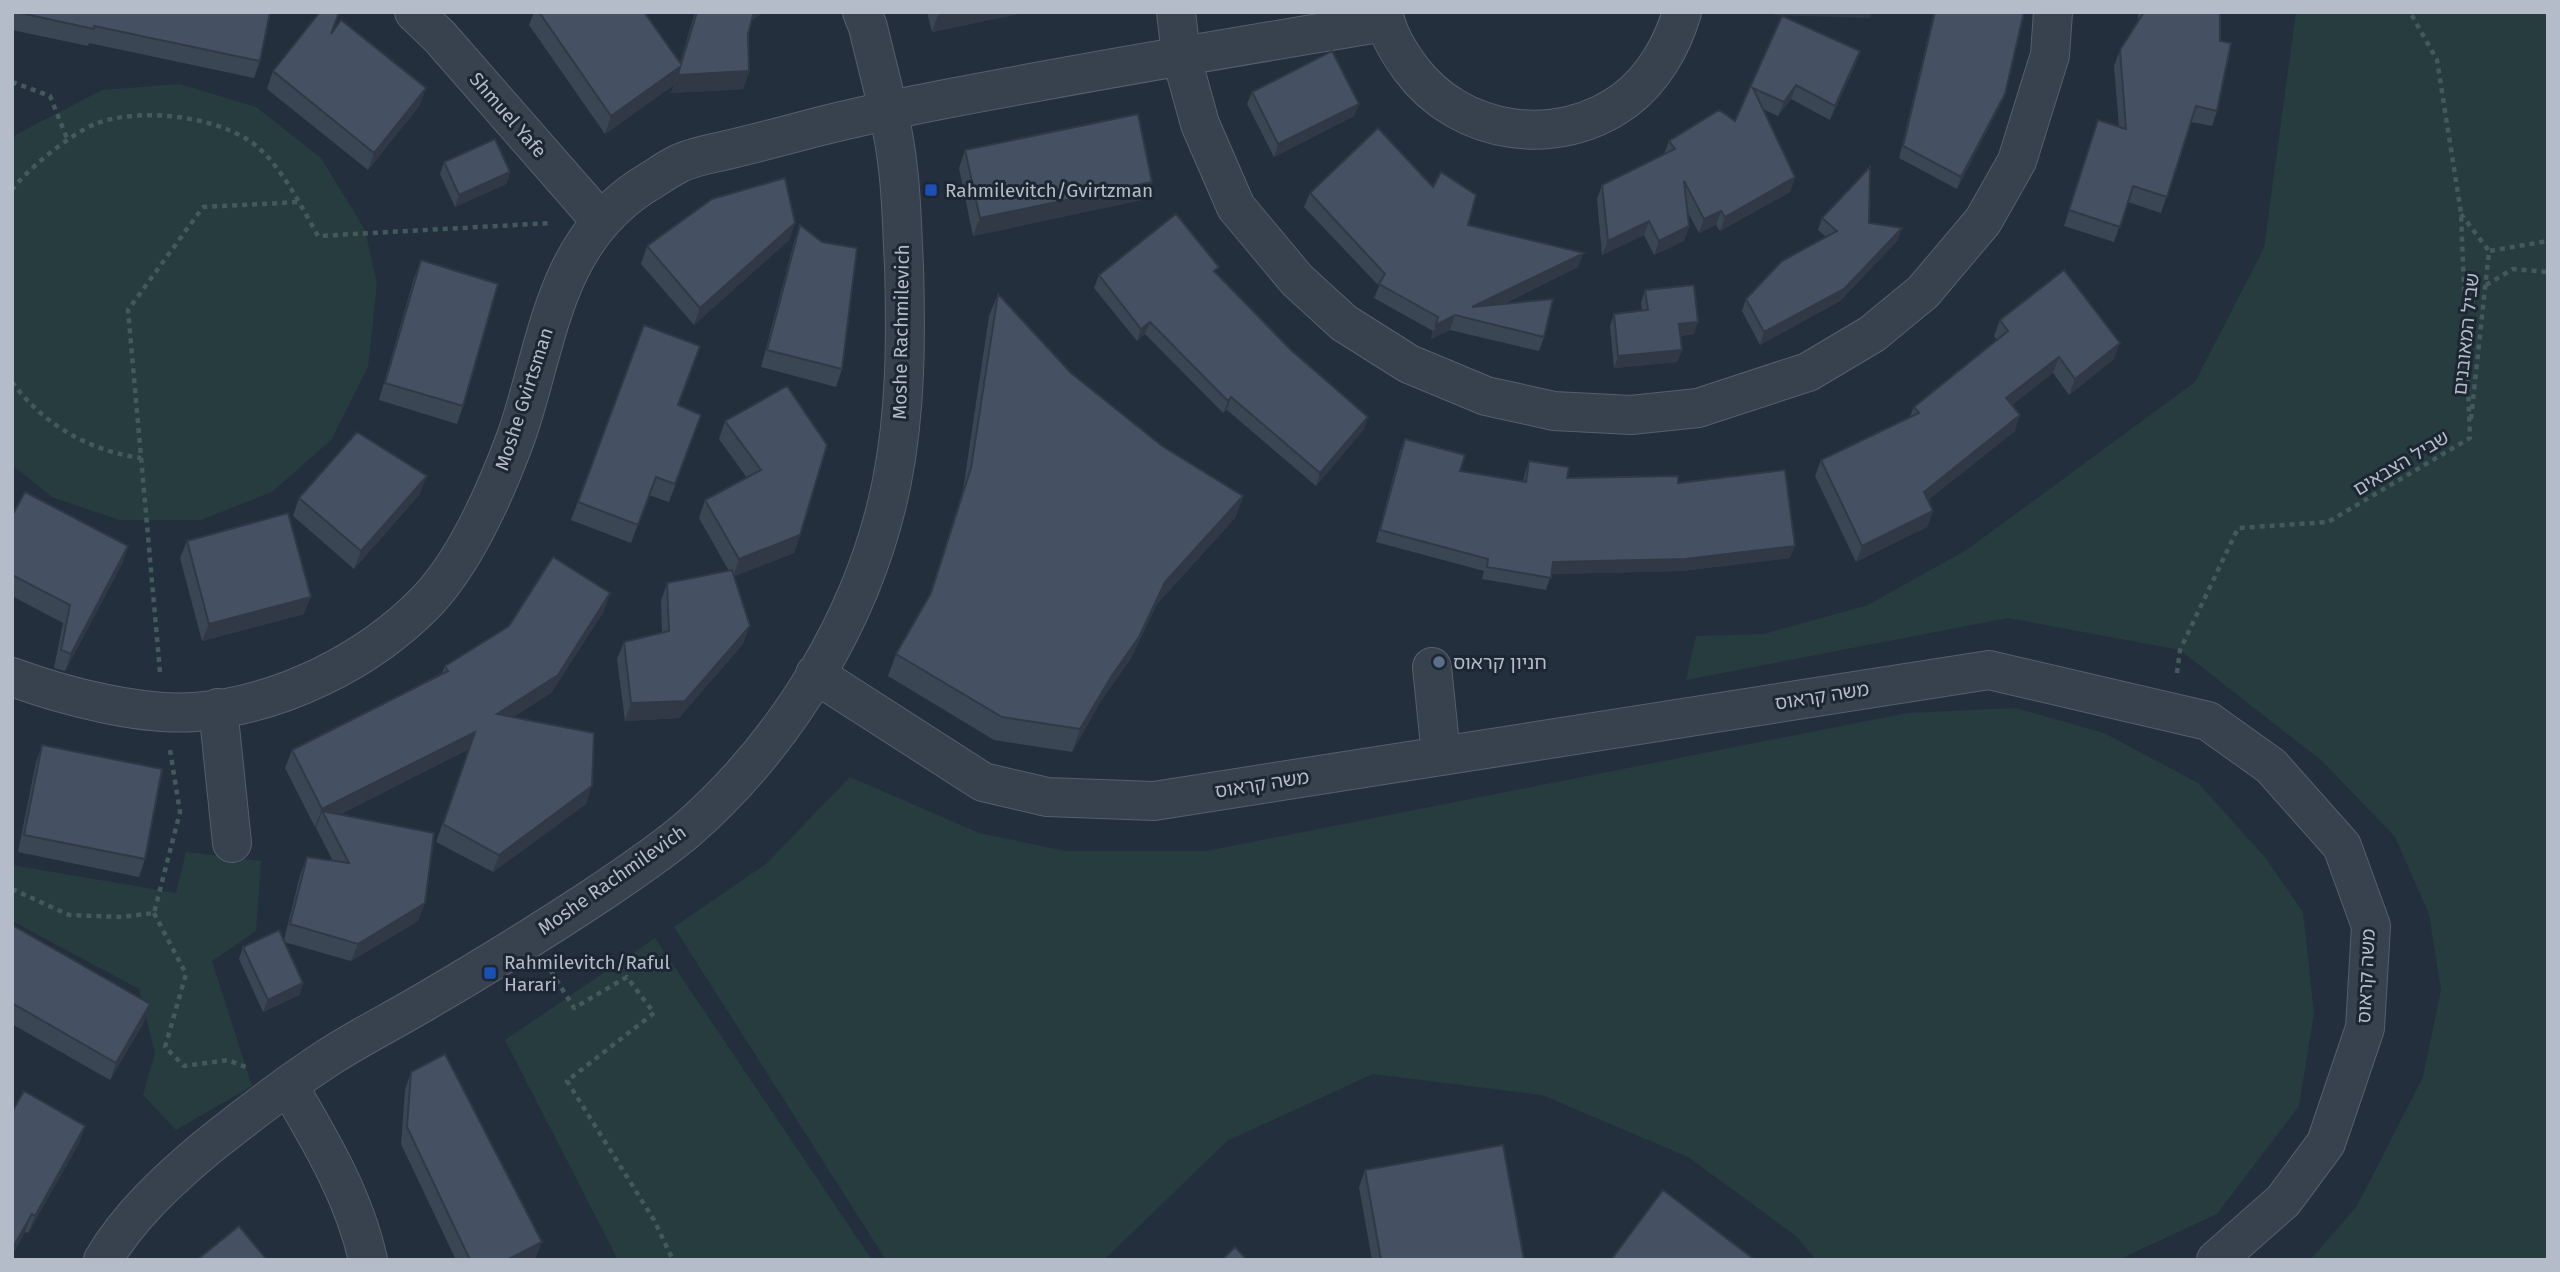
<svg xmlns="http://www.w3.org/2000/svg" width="2560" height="1272" viewBox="0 0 2560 1272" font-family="'Fira Sans','Noto Sans Hebrew',sans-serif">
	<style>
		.green { fill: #263c3f }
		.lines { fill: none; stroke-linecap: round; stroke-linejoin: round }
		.minor-casing { stroke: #565f6c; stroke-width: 40 }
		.path { stroke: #44595c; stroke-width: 4.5; stroke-dasharray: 5 5; stroke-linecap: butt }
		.minor { stroke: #38414e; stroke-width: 38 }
		.wall { fill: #3b4654 }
		.shaded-wall { fill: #303945 }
		.building { fill: #455162; stroke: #303945; stroke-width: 2 }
		.transit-dot { fill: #1a4fb4; stroke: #1d2633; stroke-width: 2.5 }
		.service-dot { fill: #5c6f8a; stroke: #1d2633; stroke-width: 2.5 }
		.labels { text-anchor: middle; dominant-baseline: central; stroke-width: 6; stroke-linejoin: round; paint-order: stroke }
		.street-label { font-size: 19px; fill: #b4bcc9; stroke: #1d2633 }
		.poi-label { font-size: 19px; fill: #b4bcc9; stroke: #1d2633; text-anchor: start }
	</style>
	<rect width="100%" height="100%" fill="#242f3e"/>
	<!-- green -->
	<path class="green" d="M2296 12H2548V1260H2310L2357 1206 2423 1077 2441 990 2429 914 2395 837 2322 761 2180 650 2008 618 1686 680 1696 636 1764 634 1868 605 1968 549 2195 382 2264 248Z
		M180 84 256 107 321 158 365 230 377 284 368 367 331 440 272 492 201 520H119L52 497 12 465V140L17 134 102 90Z
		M2015 708 2104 733 2198 783 2264 856 2303 912 2314 1013 2299 1106 2217 1214 2118 1260H1816L1796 1236 1688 1157 1542 1095 1373 1074 1227 1141 1104 1260H886L674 927 766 864 850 777 979 833 1066 851H1206L1907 713Z
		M186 852 261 861 256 931 212 961 252 1086 176 1130 143 1095 155 1053 139 989 12 921V865L176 893Z
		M655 938 872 1260H618L505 1040Z"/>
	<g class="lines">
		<!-- minor casing -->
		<g class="minor-casing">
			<path id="minor" d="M414 12 440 37 600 220
				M1176 12 1181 55 1200 124 1236 207 1297 280 1344 323 1409 364 1486 396 1554 411 1631 415 1698 408 1808 372 1872 334 1923 292 1983 221 2017 161 2050 55 2053 12
				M1383 12C1388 35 1398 51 1411 69 1460 135 1558 150 1625 100 1653 79 1672 46 1682 12
				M1432 667 1441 755
				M815 674 983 782 1047 797 1154 801 1989 670 2208 721 2271 766 2342 846 2371 926 2365 1028 2326 1143 2283 1201 2216 1260
				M12 677C64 696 140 716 195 712 280 705 368 662 427 601 467 559 496 491 516 437 548 346 552 245 642 186 654 179 666 170 678 164 692 157 711 154 727 150 757 143 787 135 817 127 892 108 966 95 1042 81 1156 60 1270 41 1385 22
				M218 708 232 843
				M288 1085C320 1140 354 1196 368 1260
				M103 1260C128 1217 168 1180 206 1148 246 1116 286 1085 329 1057 360 1037 394 1020 426 1001 484 967 541 932 597 895 628 874 660 853 688 829 789 740 866 613 892 481 906 410 906 337 904 265 902 233 902 201 898 169 893 121 879 74 868 27L862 12"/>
		</g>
		<!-- path -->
		<path class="path" d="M12 82 50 96 68 141
			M12 190C26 170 72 133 95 124 140 106 227 116 262 151 286 175 301 206 318 236L551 223
			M2461 214 2489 251
			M2486 285 2513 269 2548 272
			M12 382C43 424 89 451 141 458
			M2471 419 2489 251 2548 241
			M160 672 128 310 203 207 299 202
			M2177 673 2180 650 2238 528 2328 522 2470 438 2461 213 2437 60 2410 12
			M12 889 69 915 122 917 154 913 180 812 170 750
			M154 913 186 974 165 1047 184 1066 228 1060 248 1068
			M551 971 574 1008 627 977 654 1013 567 1081 654 1220 673 1260"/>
		<!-- minor -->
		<use href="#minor" class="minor"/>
	</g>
	<!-- wall -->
	<path class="wall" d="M12 12H270L260 61 254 78 89 43 88 46 12 30Z
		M534 12H644L680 63 695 12H764L751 20 748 34 749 71 743 89 671 93 674 85 605 134 529 25Z
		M927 12H1027L932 32Z
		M1934 12H2024L2000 106 1957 189 1899 158Z
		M2138 12H2220L2217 111 2212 126 2191 122 2161 213 2128 202 2114 242 2064 226 2098 120 2119 126 2114 66 2120 50 2138 22Z
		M1782 16 1860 51 1855 66 1830 120 1791 99 1778 116 1763 109 1795 177 1790 192 1720 231 1716 225 1699 233 1687 211 1689 226 1684 241 1654 255 1644 235 1602 255 1597 199 1602 185 1664 154 1669 141 1735 121Z
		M331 34 420 105 368 170 267 89 273 71Z
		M1252 92 1359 104 1354 116 1274 157 1247 104Z
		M965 150 1146 199 973 236 959 168Z
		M444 162 510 172 506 184 455 207 440 174Z
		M1310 193 1468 225 1578 267 1503 304 1544 337 1539 351 1450 330 1431 339 1433 331 1374 298 1379 286 1304 207Z
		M1822 218 1869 223 1898 240 1840 301 1760 345 1742 311 1746 299 1826 237 1818 230Z
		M795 223 789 240 694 325 641 264 647 246Z
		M800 225 842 369 836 387 761 367 794 242Z
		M421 260 463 406 457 424 379 400 414 278Z
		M1216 274 1291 350 1368 417 1364 429 1316 486 1227 410 1223 413 1145 334 1137 341 1094 288 1099 275Z
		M1645 290 1694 334 1680 336 1682 350 1677 362 1614 368 1610 326 1614 314 1642 311 1641 303Z
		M998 294 1071 373 1162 446 1243 496 1235 518 1157 604 1130 660 1102 699 1072 752 994 740 888 676 896 654 929 597 963 490 989 316Z
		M2000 320 2114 359 2069 395 2053 373 2012 405 2015 431 1928 500 1933 511 1927 527 1856 562 1815 476 1821 460 1909 418 1914 407 1997 340 1994 336Z
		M644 325 678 405 701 415 669 502 649 495 631 543 571 520Z
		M787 386 800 535 794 553 734 576 743 644 679 718 625 721 617 659 624 642 662 633 661 601 667 583 729 571 699 518 705 500 747 478 719 439 725 421Z
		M1405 439 1460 471 1523 482 1525 473 1529 461 1567 478 1678 483 1790 558 1681 571 1551 574 1546 590 1482 579 1484 571 1376 542 1400 451Z
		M420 494 354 569 293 516 299 498Z
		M12 516 128 546 122 564 65 671 54 668 63 623 12 596Z
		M187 541 304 614 202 641 180 558Z
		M604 611 551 693 513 717 586 804 493 872 436 842 469 749 340 814 418 921 351 961 284 942 303 983 299 995 263 1012 239 959 243 947 284 940 300 875 307 857 333 861 316 828 317 826 315 827 285 768 292 750 442 673 445 666Z
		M42 745 145 859 139 877 18 852 36 762Z
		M12 925 144 1022 110 1080 12 1024Z
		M411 1072 535 1259 456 1260 401 1144 405 1090Z
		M12 1112 85 1126 79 1143 28 1233 25 1232 12 1255Z
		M1365 1170 1524 1260H1372L1359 1187Z"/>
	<!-- shaded-wall -->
	<path class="shaded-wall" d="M753 12H764L750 22Z
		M949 12H1027L932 32 938 15Z
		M1774 12H1872L1870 18 1773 15Z
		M1860 51 1855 66 1830 120 1835 106Z
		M680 67 674 85 605 134 611 116Z
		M749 71 743 89 671 93 678 75Z
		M1796 85 1791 99 1778 116 1784 102Z
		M426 88 420 105 368 170 374 153Z
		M2005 94 2000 106 1957 189 1961 177Z
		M1359 104 1354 116 1274 157 1278 144Z
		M510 172 506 184 455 207 459 195Z
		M1795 177 1790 192 1720 231 1725 217Z
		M1152 182 1146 199 973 236 980 218Z
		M1721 211 1716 225 1699 233 1704 219Z
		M1649 221 1644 235 1602 255 1608 241Z
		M795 223 789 240 694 325 700 308Z
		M1689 226 1684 241 1654 255 1659 241Z
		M1902 228 1898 240 1840 301 1760 345 1764 332Z
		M1584 253 1578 267 1471 319 1472 307Z
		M1455 315 1450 330 1431 339 1436 325Z
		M1150 322 1145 334 1137 341 1141 329Z
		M1698 322 1694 334 1675 336 1679 324Z
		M2120 343 2114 359 2069 395 2075 379Z
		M1682 350 1677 362 1614 368 1618 356Z
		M2059 357 2053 373 2000 414 2006 398Z
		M1231 397 1227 410 1223 413 1228 401Z
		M2020 415 2015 431 1918 508 1924 492Z
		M1368 417 1364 429 1316 486 1320 473Z
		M427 476 420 494 354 569 361 551Z
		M1243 496 1235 518 1157 604 1130 660 1102 699 1072 752 1080 729 1165 582Z
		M1933 511 1927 527 1856 562 1862 546Z
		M800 535 794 553 733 577 739 559Z
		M128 546 122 564 65 671 71 654Z
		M1795 546 1790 558 1681 571 1549 574 1553 562Z
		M610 593 604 611 551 693 490 731 497 714Z
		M311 597 304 614 202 641 209 624Z
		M750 626 743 644 679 718 625 721 631 703Z
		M475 732 469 749 328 821 322 811 317 826 315 827 322 809Z
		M592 786 586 804 493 872 499 855Z
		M425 903 418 921 351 961 358 944Z
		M303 983 299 995 263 1012 268 1000Z
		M150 1004 144 1022 110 1080 116 1063Z
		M85 1126 79 1143 28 1233 35 1216Z
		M32 1214 25 1232 12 1255V1249Z
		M542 1242 535 1260H507Z"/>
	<!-- building -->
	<path class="building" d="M16 12H270L260 61 94 26V29Z
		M320 12H339L331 34 341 20 426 88 374 153 273 71Z
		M539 12H644L681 64 697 12H754L748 34 749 71 678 75 680 67 611 116Z
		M1935 12H2024L2005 94 1961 177 1903 146Z
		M2144 12H2220V41L2231 43 2217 111 2196 106 2167 197 2133 186 2120 227 2069 210 2098 120 2126 129 2120 50Z
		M1782 16 1860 51 1835 106 1796 85 1784 102 1753 88 1795 177 1725 217 1721 211 1704 219 1684 181 1689 226 1659 241 1649 221 1608 241 1602 185 1675 149 1669 141 1719 110 1735 121Z
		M1332 51 1359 104 1278 144 1252 92Z
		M1138 114 1152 182 980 218 965 150Z
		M1378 128 1433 187 1441 172 1476 195 1468 225 1584 253 1472 307 1553 299 1544 337 1455 315 1436 325 1438 317 1379 284 1385 274 1310 193Z
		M495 139 510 172 459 195 444 162Z
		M1870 167 1869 223 1902 228 1844 289 1764 332 1746 299 1782 261 1837 231 1822 218Z
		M785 178 795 223 700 308 647 246 712 199Z
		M1176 214 1219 267 1214 271 1291 350 1368 417 1320 473 1231 397 1228 401 1150 322 1141 329 1099 275Z
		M800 225 822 242 857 248 842 369 767 350Z
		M421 260 498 284 463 406 385 383Z
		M2064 270 2120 343 2075 379 2059 357 2006 398 2020 415 1924 492 1933 511 1862 546 1821 460 1919 413 1914 407 2008 331 2000 320Z
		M1694 285 1698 322 1679 324 1682 350 1618 356 1614 314 1648 310 1645 290Z
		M998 294 1071 373 1162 446 1243 496 1165 582 1139 637 1111 677 1080 729 1002 717 896 654 931 593 971 468Z
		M644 325 700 346 678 405 701 415 675 484 656 477 638 525 578 502Z
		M787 386 827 445 800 535 739 559 705 500 761 470 725 421Z
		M357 432 427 476 361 551 299 498Z
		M1405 439 1465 455 1460 471 1526 482 1529 461 1569 467 1567 478 1678 476V483L1785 470 1795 546 1685 559 1553 562 1551 578 1487 567 1488 559 1380 530Z
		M25 492 128 546 71 654 61 650 70 605 12 575V516Z
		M288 513 311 597 209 624 187 541Z
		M553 557 610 593 558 675 497 714 594 733 592 786 499 855 443 824 475 732 322 809 292 750 448 671 445 666 509 626Z
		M732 570 750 626 685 701 631 703 624 642 669 631 667 583Z
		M42 745 162 769 145 859 24 835Z
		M322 811 434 833 425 903 358 944 290 924 307 857 349 863Z
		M12 925 150 1004 116 1063 12 1003Z
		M279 930 303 983 268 1000 243 947Z
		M445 1054 542 1242 507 1260H470L407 1127 411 1072Z
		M24 1091 85 1126 35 1216 32 1214 12 1249V1112Z
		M1503 1145 1524 1260H1381L1365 1170Z
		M1663 1190 1755 1260H1611Z
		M239 1226 267 1260H197Z
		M1235 1247 1247 1260H1222Z"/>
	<!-- markers -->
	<g class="transit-dot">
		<rect x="924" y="183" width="14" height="14" rx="3.5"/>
		<rect x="483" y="966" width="14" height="14" rx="3.5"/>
	</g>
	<circle class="service-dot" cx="1439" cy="662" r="7"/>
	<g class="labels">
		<!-- street labels -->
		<g class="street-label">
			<text transform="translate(508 115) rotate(49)">Shmuel Yafe</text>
			<text transform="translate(901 332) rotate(-89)">Moshe Rachmilevich</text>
			<text transform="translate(2466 334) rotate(-84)">שביל המאובנים</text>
			<text transform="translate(524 399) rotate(-72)">Moshe Gvirtsman</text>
			<text transform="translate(2401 463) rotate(-31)">שביל הצבאים</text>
			<text transform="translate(1822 696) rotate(-9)">משה קראוס</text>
			<text transform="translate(1262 784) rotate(-9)">משה קראוס</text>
			<text transform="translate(612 880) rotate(-35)">Moshe Rachmilevich</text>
			<text transform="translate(2366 976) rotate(-87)">משה קראוס</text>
		</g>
		<!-- poi labels -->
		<g class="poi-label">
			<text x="945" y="190">Rahmilevitch/Gvirtzman</text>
			<text x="1453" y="662">חניון קראוס</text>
			<text x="504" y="962">Rahmilevitch/Raful<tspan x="504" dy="22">Harari</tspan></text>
		</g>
	</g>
	<!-- border -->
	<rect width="2560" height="1272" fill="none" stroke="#b4bcc9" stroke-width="28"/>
</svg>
